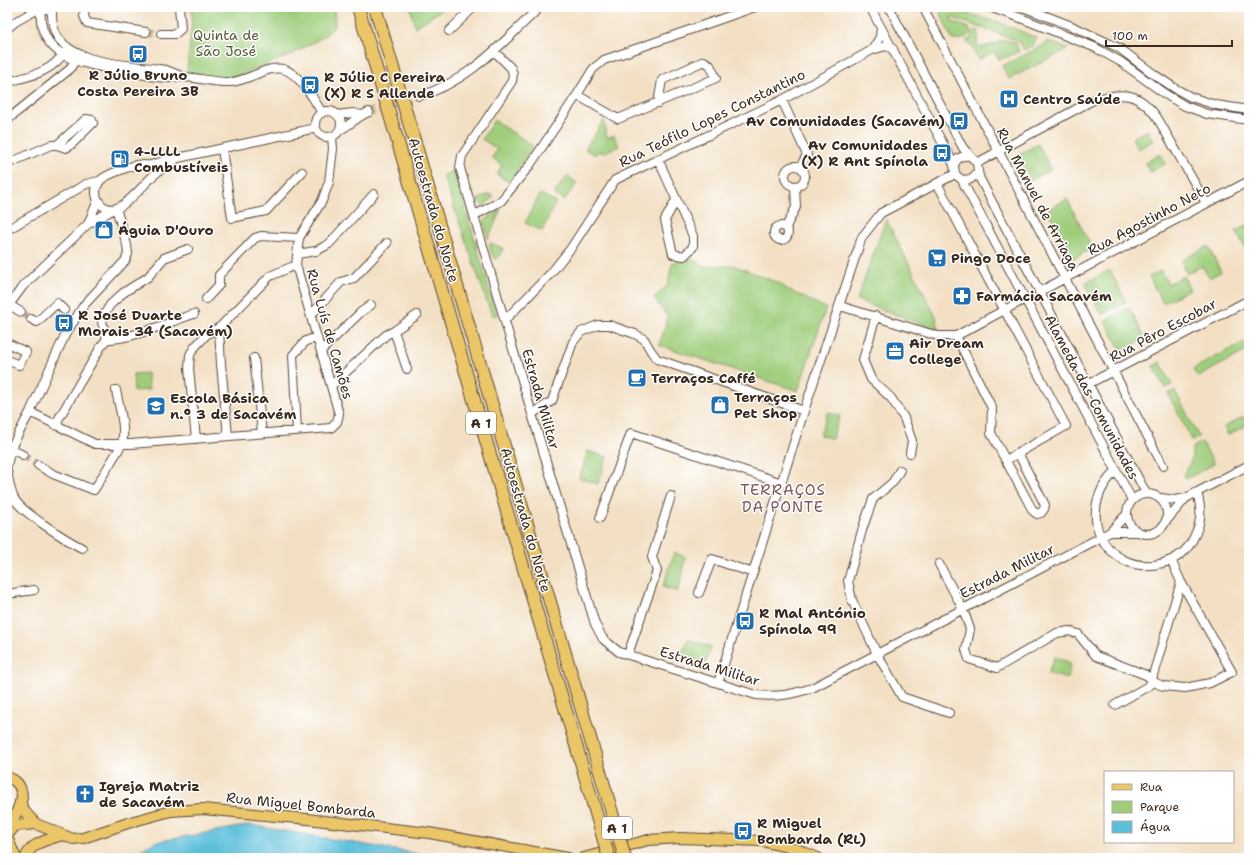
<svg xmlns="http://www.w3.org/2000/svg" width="1256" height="865" viewBox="0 0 1256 865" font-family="'Shantell Sans',sans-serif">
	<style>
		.green { fill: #9fcd7b; stroke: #6d7c4c }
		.water { fill: #5cbfda; stroke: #4c747c }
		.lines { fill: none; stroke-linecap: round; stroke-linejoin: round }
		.minor-tunnel { stroke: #cebca3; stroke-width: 8; stroke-dasharray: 8 4; stroke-linecap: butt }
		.minor-casing { stroke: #574537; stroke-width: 10 }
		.major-casing { stroke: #574537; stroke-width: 12 }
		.highway-casing { stroke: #574537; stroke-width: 14 }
		.minor { stroke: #fff; stroke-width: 8 }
		.major { stroke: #eac669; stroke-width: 10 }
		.highway { stroke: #eac669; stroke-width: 12 }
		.highway-bridge-casing { stroke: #574537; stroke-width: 14; stroke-linecap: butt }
		.highway-bridge { stroke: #eac669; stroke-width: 12 }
		.labels { text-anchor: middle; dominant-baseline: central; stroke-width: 3; stroke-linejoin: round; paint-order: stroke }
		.shield { fill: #fff; stroke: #766a62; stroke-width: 1 }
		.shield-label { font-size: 13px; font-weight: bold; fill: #3b2a1e }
		.park-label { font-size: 14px; fill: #595b3a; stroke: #fff }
		.poi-label { font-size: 14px; font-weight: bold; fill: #3b2a1e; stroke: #fff; text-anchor: start }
		.street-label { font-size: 14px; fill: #3b2a1e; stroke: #fff }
		.neighbourhood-label { font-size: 15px; letter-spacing: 1px; fill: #7d5558; stroke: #fff }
	</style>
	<rect width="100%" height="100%" fill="#fff"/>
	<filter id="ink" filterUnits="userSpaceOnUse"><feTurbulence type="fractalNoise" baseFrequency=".025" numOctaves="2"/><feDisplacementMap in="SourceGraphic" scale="8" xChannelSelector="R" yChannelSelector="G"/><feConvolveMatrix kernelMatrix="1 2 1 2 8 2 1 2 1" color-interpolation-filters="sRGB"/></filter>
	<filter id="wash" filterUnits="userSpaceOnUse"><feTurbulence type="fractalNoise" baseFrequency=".012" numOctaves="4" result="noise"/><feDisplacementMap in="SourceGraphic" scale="16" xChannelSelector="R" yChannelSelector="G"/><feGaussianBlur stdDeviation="0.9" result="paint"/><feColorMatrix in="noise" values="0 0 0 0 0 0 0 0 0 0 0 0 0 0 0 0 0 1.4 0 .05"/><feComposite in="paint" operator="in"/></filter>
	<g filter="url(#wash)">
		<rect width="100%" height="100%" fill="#f3e0c4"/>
		<!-- green -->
		<path class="green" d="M192 7H334L335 26 326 35 291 55 230 79 187 73 192 22Z
			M410 7H446L415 27Z
			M938 7H944L998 22 1037 38 1033 46 1024 50 1019 41 950 17 953 22 969 28 971 33C965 39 960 41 952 40Z
			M974 30 979 31 977 44 980 47 988 46 1005 40 1016 43 1019 52 999 60 994 52 978 60 973 49 966 41 972 38Z
			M1047 41 1068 49 1009 79 1002 66 1042 46Z
			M494 120 533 146 517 170 516 174 509 182 497 175 502 165 492 158 497 149 482 139Z
			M604 120 607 138 614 135 619 146 603 153 598 151 595 155 585 149Z
			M1148 130 1153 141 1138 149 1132 138Z
			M1038 144 1051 170 1031 180 1018 155Z
			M1160 154 1165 164 1150 172 1145 163Z
			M454 170 497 315 492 316 443 176Z
			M567 176 577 183 564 201 554 194Z
			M489 194 494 197 483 206 477 200Z
			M540 194 556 202 542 231 525 223Z
			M1067 199 1092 248 1073 259 1047 210Z
			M501 209 488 239 484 221Z
			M886 219 936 317 939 331 857 300Z
			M1249 224V256L1236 231Z
			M490 243 503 248 502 251 497 259 494 258C491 253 489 248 490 243Z
			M1208 246 1221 272 1209 278 1202 266 1187 274 1181 261Z
			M691 259 705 266H735L781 284 788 290 826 308 798 391 659 345 668 317 654 298 668 285 672 263Z
			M1110 270 1126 302 1102 315 1085 283Z
			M1161 271 1168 284 1183 276 1190 289 1163 303 1149 277Z
			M1129 307 1145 338 1121 351 1105 320Z
			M1244 342 1248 350 1198 377 1193 369Z
			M1160 362 1172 385 1165 388 1153 366Z
			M147 373 149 390 134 391 133 374Z
			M1175 391 1199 437 1192 440 1168 394Z
			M828 412 840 416 832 439 820 435Z
			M1249 414V424L1228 435 1224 427Z
			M1202 442 1214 464 1186 479 1183 474C1191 465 1193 459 1192 448Z
			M588 451 607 457 598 484 579 478Z
			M674 553 686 557 682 570 684 571 677 592 663 587Z
			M688 639 711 647 705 664 681 655Z
			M1054 657 1071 663 1067 679 1048 673Z"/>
		<!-- water -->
		<path class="water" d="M250 825 442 858H127L155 842Z"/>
	</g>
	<g filter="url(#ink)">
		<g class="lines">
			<!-- minor-tunnel -->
			<path class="minor-tunnel" d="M146 32 161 34
				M369 112 419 96
				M21 312 31 319
				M23 455 38 465"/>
			<!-- minor casing -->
			<g class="minor-casing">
				<path id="minor" d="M41 7C36 57 81 64 119 70 135 73 151 77 167 78 172 78 177 77 182 77 198 77 214 83 230 82 247 82 267 65 283 69 299 73 314 99 322 113
					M53 7C51 13 52 19 53 25 61 67 135 64 166 70 171 72 176 74 181 76
					M85 7 84 16 87 23 146 32
					M870 7 950 157 954 165 955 174 962 180 966 188 1132 500
					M889 7 963 148 977 163 978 172 980 179 1146 493
					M923 7 1163 466
					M989 7 1018 17 1094 47 1121 62 1165 94 1185 106 1207 114 1249 120
					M1023 7 1074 27 1119 48 1155 75 1176 89 1191 97 1216 105 1249 110
					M7 29 15 22 40 8 52 10
					M449 31 474 7
					M161 34H175L181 29 179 7
					M872 50 880 37 881 28
					M494 51 511 68 513 74 512 81 462 156 460 168 532 414 595 624 603 639 619 652 756 695C779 697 790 695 812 688L1101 537 1110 532 1126 515
					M7 82C30 76 52 73 65 51
					M577 95 618 119 716 78 710 65 704 61 662 80 658 103
					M419 96C468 83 504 41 540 7
					M782 100 807 155 800 167
					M315 124a13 13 0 1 1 26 0a13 13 0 1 1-26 0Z
					M337 115 353 113 361 115
					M7 120 70 69 76 58
					M340 130C350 125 358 116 369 112
					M222 149 232 218 266 211 302 172
					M178 158C169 164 160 169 153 176 144 184 130 202 119 207 102 215 89 194 100 181 104 175 129 167 136 165 141 164 146 166 151 165 161 162 168 159 178 158L316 128
					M658 159 693 236V247L684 256 673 254 665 220 676 200
					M977 163 1093 100C1123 92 1139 91 1158 119L1206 203
					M7 164 51 145H57L66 148 72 144 93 123 92 120 86 119 57 145
					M954 165C957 158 961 155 970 156
					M785 176a10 10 0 1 1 20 0a10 10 0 1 1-20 0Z
					M962 180 971 179 978 172
					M937 183 1066 426 1006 460
					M474 213H479L501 201 530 165 577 95 593 69 604 60 755 7
					M88 224 98 200
					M774 233a7 7 0 1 1 14 0a7 7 0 1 1-14 0Z
					M786 227 796 207 795 186
					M7 230 86 184 99 181
					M297 254 316 251 329 244 374 194
					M1039 292 1249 181
					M206 299 219 285V275L255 238 261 236 299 238
					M9 305 21 312
					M840 306 938 336H956L1025 299
					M7 308 23 286 88 224 114 209
					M311 315 341 282 354 278 387 243
					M876 316 863 360 871 379 891 398 904 418 912 441 910 453
					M31 319 37 322 57 303 64 310
					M505 320 551 273 571 248 615 180 782 100 872 50 886 46 893 49
					M220 327 219 329 221 364 228 436
					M394 331 407 369
					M956 336 992 408 991 433 1033 511 1037 514 1041 513 1044 509 1045 505 1018 453
					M107 339C130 340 171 321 194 314
					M7 343 26 352 19 365 7 360
					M321 351 361 312 371 305
					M254 358 262 433
					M1088 384 1249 300
					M331 386 386 335 394 331 417 315
					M30 412 95 444H131L331 428 337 422 339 414 296 265 299 238 322 201 329 182 333 149 332 136
					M532 414 552 401 573 342 581 332 598 325H609L635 334 644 339 651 351 657 359 804 411
					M55 425 102 345 107 339 102 322 104 315 110 305 123 293 148 277 164 258 188 249
					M297 431 293 355 306 341 317 337
					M196 439 189 368 190 355 194 348 207 334 220 327 270 276 296 265
					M11 449 23 455
					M7 465 12 446 30 412 65 335 84 305 125 261 128 254 127 245 116 208
					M38 465 53 474 94 490 122 444C126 427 119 407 116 390
					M900 470 893 482 873 499 863 527 848 581 852 600 877 654 902 697 949 713
					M7 471C9 480 10 492 15 500 23 513 68 541 82 548
					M1116 471C1088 496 1088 539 1122 559 1146 572 1181 564 1193 539 1202 522 1202 510 1197 492
					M1127 514a20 20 0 1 1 40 0a20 20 0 1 1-40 0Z
					M1161 498 1175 500 1186 498 1249 465
					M600 518 631 433 782 483
					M1167 520 1186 498
					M1110 532H1137
					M939 564 963 609 970 629 966 650 969 659 997 668 1057 633 1069 631 1078 634 1096 656 1146 675 1156 683 1163 686 1185 688 1210 683 1232 672 1181 582 1171 560
					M699 593 712 559 753 573
					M7 594 34 590
					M628 654 657 571 652 557 671 496
					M718 683 804 411 862 237 881 213 955 174
					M1115 705 1150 685 1181 582"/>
			</g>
			<!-- major casing -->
			<g class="major-casing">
				<path id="major" d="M7 777C17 780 22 787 22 798L7 837
					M20 802 25 812 36 824 73 839 83 838 134 821 171 811 203 809 307 819 429 833 568 858
					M9 833 15 826 36 824
					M7 837 16 858
					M25 858C32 842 47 840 62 835
					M584 858 648 840 680 838 761 841 796 849 818 858"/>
			</g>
			<!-- highway casing -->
			<g class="highway-casing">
				<path id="highway" d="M358 7 593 803
					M375 7 608 799"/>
			</g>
			<!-- minor -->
			<use href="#minor" class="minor"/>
			<!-- major -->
			<use href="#major" class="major"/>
			<!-- highway -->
			<use href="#highway" class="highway"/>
			<!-- highway-bridge casing -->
			<g class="highway-bridge-casing">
				<path id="highway-bridge" d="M608 799 625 858
					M593 803 609 858"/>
			</g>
			<!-- highway-bridge -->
			<use href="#highway-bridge" class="highway-bridge"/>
		</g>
	</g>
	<!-- icons -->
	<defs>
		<g id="bus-square" transform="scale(1)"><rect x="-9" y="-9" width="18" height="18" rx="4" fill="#1f6fb2" stroke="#fff"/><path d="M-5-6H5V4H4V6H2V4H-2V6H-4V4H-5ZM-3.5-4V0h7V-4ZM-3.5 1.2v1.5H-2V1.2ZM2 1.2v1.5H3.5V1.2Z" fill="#fff"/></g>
		<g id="hospital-square" transform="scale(1)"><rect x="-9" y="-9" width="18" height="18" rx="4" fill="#1f6fb2" stroke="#fff"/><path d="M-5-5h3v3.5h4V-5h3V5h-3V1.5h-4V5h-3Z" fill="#fff"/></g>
		<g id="fuel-square" transform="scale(1)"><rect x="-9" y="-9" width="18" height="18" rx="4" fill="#1f6fb2" stroke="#fff"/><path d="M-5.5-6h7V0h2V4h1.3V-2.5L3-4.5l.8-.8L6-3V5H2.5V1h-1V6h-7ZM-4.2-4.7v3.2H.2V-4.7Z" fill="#fff"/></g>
		<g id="shop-square" transform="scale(1)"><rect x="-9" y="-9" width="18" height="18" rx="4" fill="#1f6fb2" stroke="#fff"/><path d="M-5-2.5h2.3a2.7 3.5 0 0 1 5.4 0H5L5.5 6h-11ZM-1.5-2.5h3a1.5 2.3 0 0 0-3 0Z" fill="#fff"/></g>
		<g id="supermarket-square" transform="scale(1)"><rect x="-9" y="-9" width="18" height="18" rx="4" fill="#1f6fb2" stroke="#fff"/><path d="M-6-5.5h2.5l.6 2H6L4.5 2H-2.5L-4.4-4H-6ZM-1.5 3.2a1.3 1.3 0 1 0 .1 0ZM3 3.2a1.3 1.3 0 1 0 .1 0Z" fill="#fff"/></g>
		<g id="pharmacy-square" transform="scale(1)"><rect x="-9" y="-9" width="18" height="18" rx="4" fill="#1f6fb2" stroke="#fff"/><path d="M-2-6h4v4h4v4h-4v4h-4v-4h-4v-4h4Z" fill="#fff"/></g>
		<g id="office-square" transform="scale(1)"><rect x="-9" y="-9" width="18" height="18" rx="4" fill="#1f6fb2" stroke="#fff"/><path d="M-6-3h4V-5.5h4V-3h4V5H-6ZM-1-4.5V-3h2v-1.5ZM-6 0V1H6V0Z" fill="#fff"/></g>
		<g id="cafe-square" transform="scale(1)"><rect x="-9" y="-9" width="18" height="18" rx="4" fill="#1f6fb2" stroke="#fff"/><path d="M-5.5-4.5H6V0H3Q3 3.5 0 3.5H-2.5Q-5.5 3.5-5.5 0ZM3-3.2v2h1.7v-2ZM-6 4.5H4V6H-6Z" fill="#fff"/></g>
		<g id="school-square" transform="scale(1)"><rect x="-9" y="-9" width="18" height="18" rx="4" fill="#1f6fb2" stroke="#fff"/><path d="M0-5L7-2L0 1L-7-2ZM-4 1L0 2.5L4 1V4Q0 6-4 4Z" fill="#fff"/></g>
		<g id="church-square" transform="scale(1)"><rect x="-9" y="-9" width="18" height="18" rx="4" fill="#1f6fb2" stroke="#fff"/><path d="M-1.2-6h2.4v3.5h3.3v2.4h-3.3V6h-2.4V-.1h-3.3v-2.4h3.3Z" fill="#fff"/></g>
	</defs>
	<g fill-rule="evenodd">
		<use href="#bus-square" x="138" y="54"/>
		<use href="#bus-square" x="310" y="85"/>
		<use href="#hospital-square" x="1009" y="99"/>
		<use href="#bus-square" x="959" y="121"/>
		<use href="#bus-square" x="942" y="153"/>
		<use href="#fuel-square" x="120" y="159"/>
		<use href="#shop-square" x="104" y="230"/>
		<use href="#supermarket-square" x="937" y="258"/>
		<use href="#pharmacy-square" x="962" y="296"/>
		<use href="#bus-square" x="64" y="323"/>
		<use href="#office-square" x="895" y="351"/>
		<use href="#cafe-square" x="637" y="378"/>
		<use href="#shop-square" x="720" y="405"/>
		<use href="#school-square" x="156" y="406"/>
		<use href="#bus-square" x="745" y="621"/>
		<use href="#church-square" x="85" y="794"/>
		<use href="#bus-square" x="743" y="831"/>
	</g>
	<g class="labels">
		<!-- shield labels -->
		<g class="shield">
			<rect x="466" y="412" width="30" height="22" rx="3"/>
			<rect x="602" y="817" width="30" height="22" rx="3"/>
		</g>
		<g class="shield-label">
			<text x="481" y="423">A 1</text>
			<text x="617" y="828">A 1</text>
		</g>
		<!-- park labels -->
		<g class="park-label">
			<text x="226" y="35">Quinta de<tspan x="226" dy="16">São José</tspan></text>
		</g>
		<!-- poi labels -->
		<g class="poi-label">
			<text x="138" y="75" text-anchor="middle">R Júlio Bruno<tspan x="138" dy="16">Costa Pereira 3B</tspan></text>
			<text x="324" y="77">R Júlio C Pereira<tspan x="324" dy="16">(X) R S Allende</tspan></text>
			<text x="1023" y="99">Centro Saúde</text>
			<text x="945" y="121" text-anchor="end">Av Comunidades (Sacavém)</text>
			<text x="928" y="145" text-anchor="end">Av Comunidades<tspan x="928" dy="16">(X) R Ant Spínola</tspan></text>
			<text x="134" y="151">4-LLLL<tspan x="134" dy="16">Combustíveis</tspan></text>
			<text x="118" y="230">Águia D'Ouro</text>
			<text x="951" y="258">Pingo Doce</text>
			<text x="976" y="296">Farmácia Sacavém</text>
			<text x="78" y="315">R José Duarte<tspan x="78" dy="16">Morais 34 (Sacavém)</tspan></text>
			<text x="909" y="343">Air Dream<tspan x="909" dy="16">College</tspan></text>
			<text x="651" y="378">Terraços Caffé</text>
			<text x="734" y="397">Terraços<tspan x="734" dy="16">Pet Shop</tspan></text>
			<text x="170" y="398">Escola Básica<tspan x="170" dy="16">n.º 3 de Sacavém</tspan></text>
			<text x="759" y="613">R Mal António<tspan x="759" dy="16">Spínola 99</tspan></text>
			<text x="99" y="786">Igreja Matriz<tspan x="99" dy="16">de Sacavém</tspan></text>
			<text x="757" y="823">R Miguel<tspan x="757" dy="16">Bombarda (RL)</tspan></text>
		</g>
		<!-- street labels -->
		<g class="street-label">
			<text transform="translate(712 118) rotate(-26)">Rua Teófilo Lopes Constantino</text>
			<text transform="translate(1038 199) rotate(62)">Rua Manuel de Arriaga</text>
			<text transform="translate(434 210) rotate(74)">Autoestrada do Norte</text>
			<text transform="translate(1149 219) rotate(-28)">Rua Agostinho Neto</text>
			<text transform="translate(1163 330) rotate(-28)">Rua Pêro Escobar</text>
			<text transform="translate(330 334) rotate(74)">Rua Luís de Camões</text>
			<text transform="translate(1092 397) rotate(62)">Alameda das Comunidades</text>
			<text transform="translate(541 399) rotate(74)">Estrada Militar</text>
			<text transform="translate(526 520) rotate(74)">Autoestrada do Norte</text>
			<text transform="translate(1007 571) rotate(-27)">Estrada Militar</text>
			<text transform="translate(710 666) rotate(17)">Estrada Militar</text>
			<text transform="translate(301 805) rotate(6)">Rua Miguel Bombarda</text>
		</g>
		<!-- neighbourhood labels -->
		<g class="neighbourhood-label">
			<text x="783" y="490">TERRAÇOS<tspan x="783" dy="17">DA PONTE</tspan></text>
		</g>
	</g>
	<!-- margin -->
	<rect width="1256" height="865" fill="none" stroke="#fff" stroke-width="24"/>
	<!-- legend -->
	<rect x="1104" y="771" width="130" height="72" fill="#ffffff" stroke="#b1aaa5"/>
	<rect x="1112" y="784" width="20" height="6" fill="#eac669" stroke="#b1aaa5"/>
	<text x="1140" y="791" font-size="12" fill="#3b2a1e">Rua</text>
	<rect x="1112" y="801" width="20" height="12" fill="#9fcd7b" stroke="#b1aaa5"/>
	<text x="1140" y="811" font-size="12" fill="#3b2a1e">Parque</text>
	<rect x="1112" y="821" width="20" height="12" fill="#5cbfda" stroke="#b1aaa5"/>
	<text x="1140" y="831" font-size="12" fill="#3b2a1e">Água</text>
	<!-- scale -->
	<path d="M1106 40v6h126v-6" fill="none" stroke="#3b2a1e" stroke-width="2"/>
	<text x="1112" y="40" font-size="12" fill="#3b2a1e" stroke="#ffffff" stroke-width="3" paint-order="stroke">100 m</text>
</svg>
